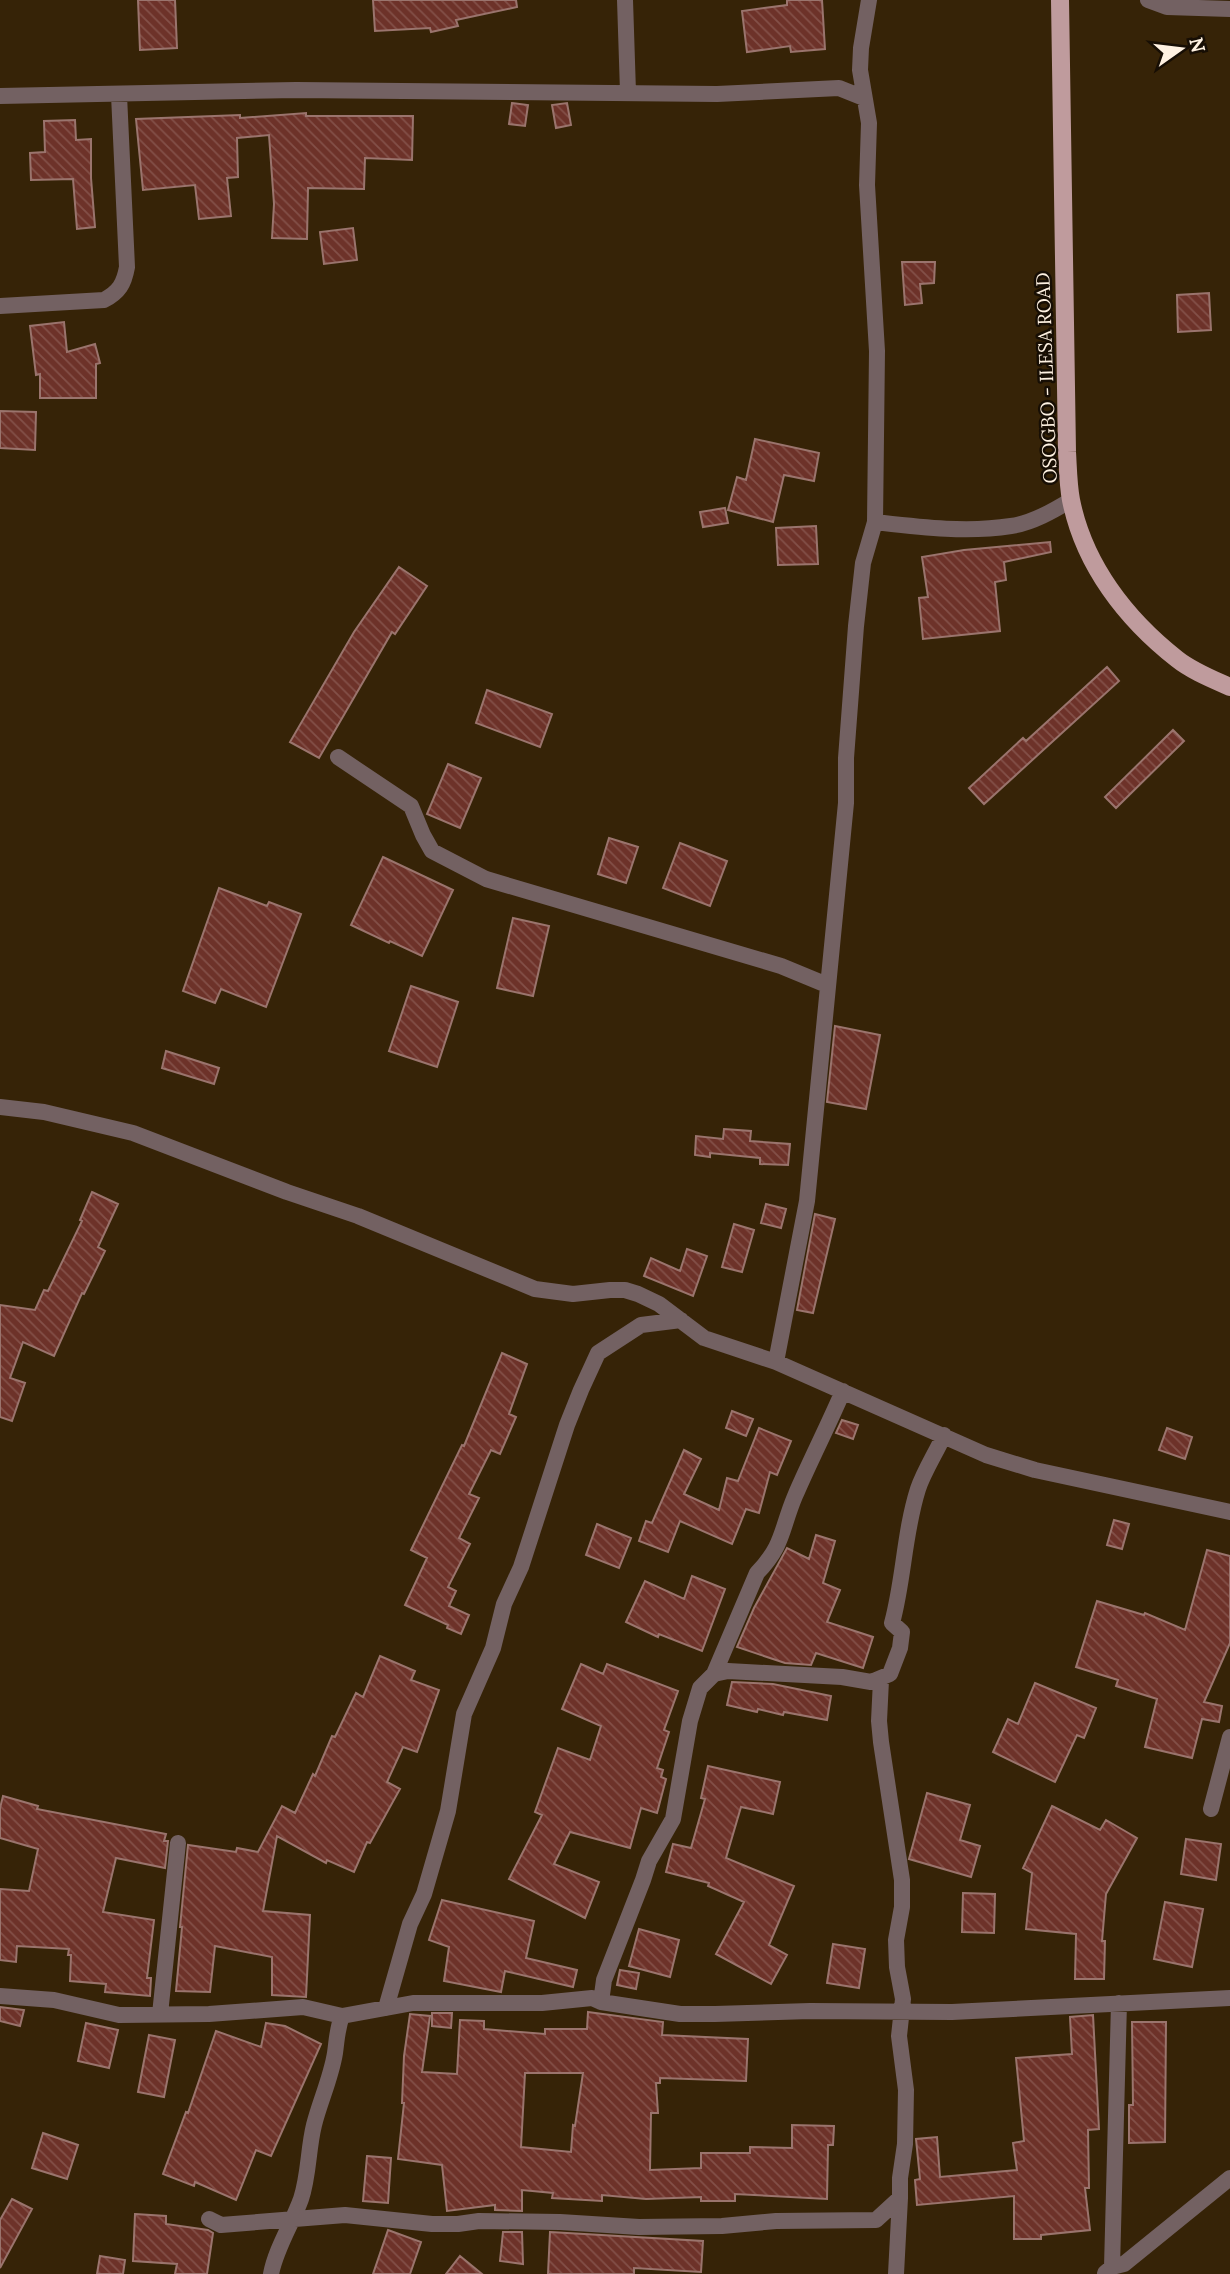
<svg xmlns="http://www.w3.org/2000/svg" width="1230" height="2274" viewBox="0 0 1230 2274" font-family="Lora,serif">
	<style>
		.building { fill: url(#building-back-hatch); stroke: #9a746d; stroke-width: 2; fill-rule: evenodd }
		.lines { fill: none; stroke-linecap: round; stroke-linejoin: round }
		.street { stroke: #736162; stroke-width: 16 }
		.primary { stroke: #bf9b9d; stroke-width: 18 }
		.labels { text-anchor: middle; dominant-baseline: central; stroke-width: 5; stroke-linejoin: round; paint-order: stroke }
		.street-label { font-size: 19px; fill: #fef1e1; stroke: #170e04 }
	</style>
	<defs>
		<pattern id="building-back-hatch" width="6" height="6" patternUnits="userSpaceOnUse" patternTransform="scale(1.75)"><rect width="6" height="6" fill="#6d3229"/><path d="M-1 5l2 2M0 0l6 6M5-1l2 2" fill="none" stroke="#835048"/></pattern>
	</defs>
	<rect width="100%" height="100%" fill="#362307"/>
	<!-- building -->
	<path class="building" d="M138 0H175L177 48 140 50Z
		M373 0H516L517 7 456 20 458 26 431 32 430 28 375 31Z
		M787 0H822L825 49 791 52 790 46 747 52 742 11 787 5Z
		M512 103 528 105 525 126 509 124Z
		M567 103 571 125 556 128 552 105Z
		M306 113V116H413L412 160 365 158 364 189 308 188 307 239 272 238 274 204 269 135 237 138 238 177 227 178 231 216 199 219 195 185 143 190 136 119 240 115V118Z
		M75 120 76 140 91 139V178L95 227 77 229 73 179 31 180 30 153 45 152 44 121Z
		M353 228 357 260 324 264 320 232Z
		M902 262H935L934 283 920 284 922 303 905 305Z
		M1209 293 1211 330 1178 332 1177 295Z
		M64 322 67 352 95 344 100 363 96 364V398H40V374L36 375 30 326Z
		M0 411 36 412 35 450 0 448Z
		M755 439 819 453 814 481 784 475 773 522 728 510 737 477 746 480Z
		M725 508 728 523 703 527 700 512Z
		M816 526 818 564 778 565 776 528Z
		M1050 542 1051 552 1004 562 1006 580 995 582 1000 631 923 639 919 598 928 597 922 557 964 550Z
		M399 567 427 586 395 634 392 632 319 758 290 742 354 632Z
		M1107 667 1119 681 984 804 969 788 1023 738 1026 741Z
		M487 690 552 714 540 747 476 723Z
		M1173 730 1184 741 1116 808 1105 797Z
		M448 764 481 778 460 828 427 814Z
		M609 838 638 847 626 883 598 874Z
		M680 843 727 861 710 906 663 888Z
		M383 857 453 890 422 956 390 941 389 943 351 925Z
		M219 888 267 906 269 902 301 914 266 1007 221 989 215 1003 183 991Z
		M513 918 549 926 533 996 497 988Z
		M411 986 458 1002 437 1067 389 1051Z
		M835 1026 880 1035 866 1109 827 1102Z
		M166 1051 219 1068 214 1084 162 1068Z
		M724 1129 751 1131 750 1141 790 1144 788 1165 760 1164V1158L710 1153V1157L695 1155 696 1136 723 1139Z
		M92 1192 118 1204 98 1247 105 1251 84 1294 82 1293 54 1356 23 1342 10 1378 25 1383 12 1421 0 1417V1305L35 1310 44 1290 48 1291 82 1221 80 1220Z
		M766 1204 786 1209 781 1228 761 1223Z
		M815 1214 835 1219 813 1313 797 1310Z
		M734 1224 754 1230 742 1272 722 1267Z
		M687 1249 707 1256 693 1296 644 1276 651 1258 680 1271Z
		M502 1353 527 1364 509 1414 516 1417 500 1454 491 1450 469 1494 479 1498 459 1538 470 1544 448 1587 456 1591 449 1606 469 1615 461 1634 447 1628 448 1625 405 1605 427 1558 411 1550 462 1445 464 1446Z
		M732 1411 753 1419 746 1436 726 1428Z
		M842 1420 858 1425 853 1439 836 1433Z
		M759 1428 791 1441 777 1475 770 1472 759 1513 746 1509 732 1544 680 1521 668 1552 639 1541 646 1521 652 1523 684 1450 701 1459 684 1494 719 1510 727 1478 738 1481Z
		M1167 1428 1192 1437 1185 1459 1159 1450Z
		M1114 1520 1129 1524 1122 1549 1107 1545Z
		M597 1524 631 1538 619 1568 586 1555Z
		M816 1535 835 1541 823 1583 840 1590 827 1622 873 1637 863 1668 816 1653 811 1665 785 1663 737 1647 754 1608 787 1548 809 1559Z
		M1207 1550 1230 1556V1643L1204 1702 1222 1706 1219 1722 1202 1719 1192 1758 1145 1747 1157 1699 1116 1686 1118 1680 1076 1667 1097 1601 1144 1615 1145 1613 1185 1630Z
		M692 1576 725 1589 702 1651 659 1634 658 1637 626 1622 645 1581 684 1599Z
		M380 1656 415 1671 411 1680 439 1690 417 1752 403 1747 387 1782 400 1789 370 1843 367 1842 354 1872 327 1860 326 1863 277 1836 263 1911 310 1915 306 1997 272 1995V1957L215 1946 210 1992 176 1991 182 1927H180L188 1845 236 1852 237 1848 258 1852 282 1806 295 1813 313 1774 315 1776 332 1736 335 1737 356 1693 363 1697Z
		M581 1664 603 1674 607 1664 678 1691 664 1730 669 1732 657 1768 663 1770 661 1777 666 1779 657 1813 641 1808 630 1848 570 1832 554 1864 599 1882 585 1918 509 1879 542 1815 535 1812 558 1748 590 1760 601 1726 562 1709Z
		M732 1682 773 1684 831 1696 827 1720 784 1712 783 1715 758 1709 757 1712 727 1705Z
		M1035 1683 1096 1708 1084 1738 1077 1735 1055 1782 993 1752 1008 1719 1018 1724Z
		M708 1766 780 1782 773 1814 741 1807 726 1858 794 1886 769 1945 787 1955 771 1984 716 1954 744 1902 708 1886 709 1883 666 1872 673 1844 691 1848 705 1799 701 1798Z
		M927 1793 970 1805 960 1840 980 1846 971 1877 909 1859Z
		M3 1796 38 1806 37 1809 166 1834 164 1841H168L165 1868 116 1858 103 1912 154 1920 147 1978H151L150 1996 105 1992 106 1984 70 1981 71 1955H68L69 1949 17 1946 16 1962 0 1960V1889L29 1891 38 1849 0 1838V1808Z
		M1052 1806 1100 1830 1106 1820 1137 1838 1106 1894 1102 1941H1105L1104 1979H1075L1076 1934 1026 1929 1032 1873 1023 1868Z
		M1186 1839 1221 1844 1216 1880 1181 1874Z
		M963 1893 995 1894 994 1933 962 1932Z
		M442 1900 534 1921 526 1958 577 1970 573 1987 505 1971 501 1992 444 1981 449 1947 429 1940Z
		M1165 1902 1203 1909 1192 1967 1154 1959Z
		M639 1929 679 1940 670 1977 629 1966Z
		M833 1944 865 1949 859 1988 827 1983Z
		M620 1970 639 1973 636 1989 617 1985Z
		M0 2007 24 2010 20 2026 0 2021Z
		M588 2012 663 2022 662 2035 748 2039 746 2081 660 2078V2083H656L658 2113H651L650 2170 701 2168V2153H750V2147L792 2148V2125L834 2126 833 2145H828L827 2199 735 2194V2201H701V2197L646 2199 602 2195V2201L552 2198 553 2193 522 2190V2211L495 2210V2205L447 2211 442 2165 398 2159 404 2103H402L404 2056 410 2014 430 2016 422 2072 457 2074 460 2020 484 2021V2029L545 2034V2029H587ZM525 2073H583L575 2126 573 2125 571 2152 521 2147Z
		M432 2013H452L451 2028 432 2026Z
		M1093 2015 1099 2129 1088 2130 1089 2188H1085L1090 2230 1041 2235V2239H1014V2196L917 2205 915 2180 920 2179 916 2139 937 2137 940 2177 1017 2170 1013 2143 1024 2141 1016 2058 1072 2054 1070 2017Z
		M1132 2022H1166L1165 2142 1129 2143V2105H1133Z
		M86 2023 118 2030 109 2068 78 2061Z
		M266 2023 285 2026 321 2044 271 2156 256 2150 236 2200 195 2182 194 2186 163 2174 186 2112 188 2113 216 2031 261 2047Z
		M149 2035 175 2040 164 2097 138 2092Z
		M43 2133 78 2145 67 2179 32 2168Z
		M367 2156 391 2158 388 2203 363 2201Z
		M12 2199 32 2209 0 2268V2220Z
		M135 2214 166 2216V2224L208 2230 213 2233 207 2274H175L177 2264 133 2261Z
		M388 2230 421 2242 410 2274H373Z
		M503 2232H522L523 2264 500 2261Z
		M550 2232 703 2241 701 2272 634 2268V2274H548Z
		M100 2256 125 2260 123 2274H97Z
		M460 2256 482 2274H446Z"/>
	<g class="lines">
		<!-- street -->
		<path class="street" d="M625 0 628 92
			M1148 0 1167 7 1230 9
			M0 96 296 90 717 94 839 88 864 98
			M0 306 104 300C119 292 124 284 127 267L119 95
			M875 522C919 527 966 533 1011 526 1032 523 1053 511 1071 500
			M338 757 411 806 423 835 432 851 486 879 781 966 827 985
			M0 1107 44 1112 133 1133 287 1192 358 1216 535 1289 573 1294 610 1290H625L638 1294 659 1304 704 1338 776 1362 986 1455 1035 1470 1230 1512
			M776 1362 807 1201 846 803V758L856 626 863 563 875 522 877 351 867 185 869 123 860 70 861 48 869 0
			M714 1674 757 1573C784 1545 781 1529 795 1496 810 1461 828 1426 843 1391
			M1211 1809 1230 1737
			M0 1996 54 2000 119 2015 209 2014 303 2007 342 2016
			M601 2002 680 2014H715L810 2011 952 2012 1230 1998
			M386 2008 410 1924 424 1894 448 1811 464 1714 493 1648 504 1604 521 1567 567 1425 581 1390 598 1353 641 1325 681 1320
			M160 2014 178 1843
			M209 2219 221 2225 345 2215 432 2224H458L479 2221 560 2222 639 2227 722 2226 776 2221 876 2220 900 2198V2178L905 2144 906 2090 899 2036 903 1999 897 1967 896 1940 902 1907V1880L881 1742 879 1721 881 1680
			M1112 2267 1119 2003
			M1105 2273 1112 2267 1124 2264 1230 2178
			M271 2274C276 2248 292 2224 301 2199 309 2175 308 2149 314 2125 320 2101 331 2078 335 2053 337 2039 337 2029 342 2016L413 2003H542L592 1998 601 2002 604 1980 643 1880 649 1861 673 1819 690 1721 700 1688 714 1674 728 1671 842 1677 871 1682 890 1674 900 1648 902 1632 892 1623C904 1579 904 1533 918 1489 924 1471 936 1453 944 1435
			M896 2274 900 2198"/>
		<!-- primary -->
		<path class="primary" d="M1060 0 1067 452C1068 468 1068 484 1071 500 1084 565 1126 619 1177 659 1192 671 1212 679 1230 687"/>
	</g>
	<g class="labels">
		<!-- street labels -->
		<g class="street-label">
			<text transform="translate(1046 378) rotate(-92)">OSOGBO - ILESA ROAD</text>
		</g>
	</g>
	<!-- north arrow -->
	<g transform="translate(1181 49) rotate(76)" stroke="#170e04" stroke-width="5" paint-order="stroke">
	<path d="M0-5L12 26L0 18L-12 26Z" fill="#fef1e1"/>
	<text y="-10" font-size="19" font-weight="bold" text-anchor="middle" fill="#fef1e1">N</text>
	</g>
</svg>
